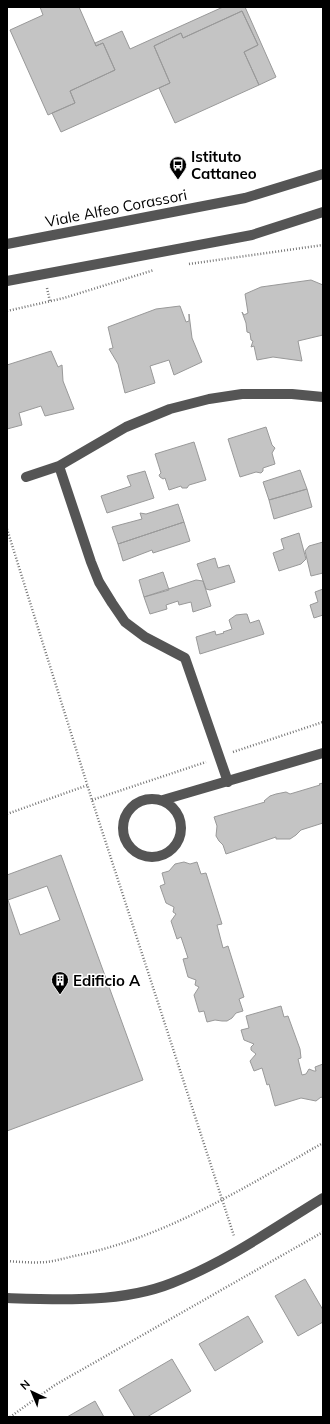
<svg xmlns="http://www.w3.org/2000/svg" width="330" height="1424" viewBox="0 0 330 1424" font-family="Mulish,sans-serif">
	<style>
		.building { fill: #c4c4c4; stroke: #999; fill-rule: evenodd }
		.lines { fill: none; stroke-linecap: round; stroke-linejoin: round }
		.path { stroke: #777; stroke-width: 2.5; stroke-dasharray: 1 2; stroke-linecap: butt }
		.minor { stroke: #555; stroke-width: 10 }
		.labels { text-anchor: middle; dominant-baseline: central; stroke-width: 3; stroke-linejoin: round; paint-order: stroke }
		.poi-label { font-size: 15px; font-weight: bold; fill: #000; stroke: #fff; text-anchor: start }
		.street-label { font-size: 15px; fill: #000; stroke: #fff }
	</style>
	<rect width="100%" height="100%" fill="#fff"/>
	<!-- building -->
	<path class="building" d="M40 7H79L96 46 103 43 115 70 70 91 75 103 48 115 10 30 43 15Z
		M223 7H245L276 77 259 85 244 52 258 45 242 11 183 38 181 33 154 46 170 83 61 132 52 113 75 103 70 91 115 70 103 43 96 46 95 43 122 31 130 49Z
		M242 11 258 45 244 52 259 85 175 123 159 88 170 83 154 46 181 33 183 38Z
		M311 280 323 285V335L298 341 302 361 273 357 257 360 254 346 251 347 253 341 251 340 250 333 247 332 246 323 242 312 244 315 248 313 245 294 261 287Z
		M180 306 186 322 189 321V314L192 338 202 362 174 375 169 360 150 366 155 383 125 393 118 364 109 349 113 348 108 327 156 309Z
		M51 351 58 367 62 365 63 381 74 409 45 416 41 406 19 413 22 425 7 429V365Z
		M266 427 272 445 275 448 272 453 275 464 263 468V471L261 473 256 472 240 477 228 439Z
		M194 442 206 480 189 485 187 488H182L181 486 169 490 165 478 163 479 160 477 159 475 161 473 155 454Z
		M300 470 307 489 269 500 263 482Z
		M145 471 154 498 107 513 101 496 131 486 127 476Z
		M307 489 312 507 274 519 269 500Z
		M178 504 184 522 118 544 112 527 142 519 140 513 146 514Z
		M184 522 190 541 153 553 152 550 123 561 118 544Z
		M299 533 306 559 301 564 279 571 273 553 284 549 281 539Z
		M323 542V573L311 576 305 551 309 546Z
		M215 558 218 568 229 565 235 582 210 590 206 589 197 564Z
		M163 572 169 590 144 597 139 580Z
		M196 580 203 581 211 606 193 612 191 602 179 605 178 601 166 605 167 609 150 614 144 597Z
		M323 589V615L314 618 310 605 318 602 315 592Z
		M245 614H247L250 623 259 620 264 634 200 654 196 637 215 631 216 635 224 633 223 632 232 629 229 620 236 615Z
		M323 783V823L301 830 296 835 290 839H276V837L226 854 223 845 219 841 216 836 217 826 214 817 265 802 264 801 270 796 276 794 286 792 290 794 320 785 319 784Z
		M61 855 143 1080 7 1131V875ZM47 886 60 920 20 935 8 900Z
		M184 862 190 864 197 862 201 874 206 873 222 924 217 925 223 948 228 946 244 997 239 999 243 1011 236 1013 232 1018 227 1021H222L215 1020 207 1022 204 1011 199 1012 194 995 199 987 195 985 196 980 188 977 183 959 188 958 181 937 177 939 171 921 176 914 173 912 174 907 166 903 160 886 165 884 162 873 169 871 175 864Z
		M281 1006 284 1017 288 1016 300 1049 301 1058 298 1059 302 1075 306 1074 309 1069 314 1071H316L315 1067 323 1064V1098L321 1097 316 1101 301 1098 275 1106 269 1084 267 1085 262 1068 254 1071 250 1061 256 1054 251 1050V1047L254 1044 244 1040 241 1030 249 1028 246 1016Z
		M305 1279 323 1310V1322L298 1336 275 1296Z
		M248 1316 263 1342 215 1371 199 1344Z
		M172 1359 191 1391 147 1417H135L119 1390Z
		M95 1401 104 1417H67Z"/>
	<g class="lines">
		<!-- path -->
		<path class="path" d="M189 264 323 245
			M47 288 50 302
			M7 311 64 298 154 270
			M7 529 92 800 234 1236
			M233 752 323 722
			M92 800 206 762
			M7 814 88 785
			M7 1261C20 1262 33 1263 46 1262 57 1261 68 1257 79 1255 168 1236 245 1187 323 1143
			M10 1417 55 1385 323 1232"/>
		<!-- minor -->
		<path class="minor" d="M7 244 245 198 323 174
			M7 281 252 235 323 212
			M59 466 91 562 99 582 112 603 125 622 145 637 185 658 228 782
			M26 477 59 466 126 427 170 409 209 399 242 394H292L323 397
			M123 828a29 29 0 1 1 58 0a29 29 0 1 1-58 0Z
			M163 800 323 753
			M7 1298C60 1300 122 1303 172 1283 226 1262 274 1228 323 1198"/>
	</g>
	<!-- icons -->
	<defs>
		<g id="bus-pin" transform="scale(0.9)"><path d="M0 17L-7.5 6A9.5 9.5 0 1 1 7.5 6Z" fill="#000" stroke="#fff"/><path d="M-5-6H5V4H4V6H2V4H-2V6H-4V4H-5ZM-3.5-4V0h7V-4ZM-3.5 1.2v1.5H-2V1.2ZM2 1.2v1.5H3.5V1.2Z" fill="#fff"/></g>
		<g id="building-pin" transform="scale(0.9)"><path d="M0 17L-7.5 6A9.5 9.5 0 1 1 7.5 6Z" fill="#000" stroke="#fff"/><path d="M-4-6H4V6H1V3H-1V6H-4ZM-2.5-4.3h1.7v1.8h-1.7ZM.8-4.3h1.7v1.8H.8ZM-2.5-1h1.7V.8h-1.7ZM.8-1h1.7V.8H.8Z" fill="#fff"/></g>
	</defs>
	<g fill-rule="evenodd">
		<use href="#bus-pin" x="178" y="165"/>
		<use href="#building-pin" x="60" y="980"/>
	</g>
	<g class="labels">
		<!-- poi labels -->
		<g class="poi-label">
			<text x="191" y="156">Istituto<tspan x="191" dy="17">Cattaneo</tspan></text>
			<text x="73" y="980">Edificio A</text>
		</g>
		<!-- street labels -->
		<g class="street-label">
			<text transform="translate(116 208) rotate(-11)">Viale Alfeo Corassori</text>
		</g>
	</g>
	<!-- border -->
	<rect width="330" height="1424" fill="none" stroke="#000000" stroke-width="16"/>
	<!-- north arrow -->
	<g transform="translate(32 1392) rotate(316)" stroke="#ffffff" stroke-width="3" paint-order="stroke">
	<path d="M0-3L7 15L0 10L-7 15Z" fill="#000000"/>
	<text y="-6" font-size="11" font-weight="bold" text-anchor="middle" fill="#000000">N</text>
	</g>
</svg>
